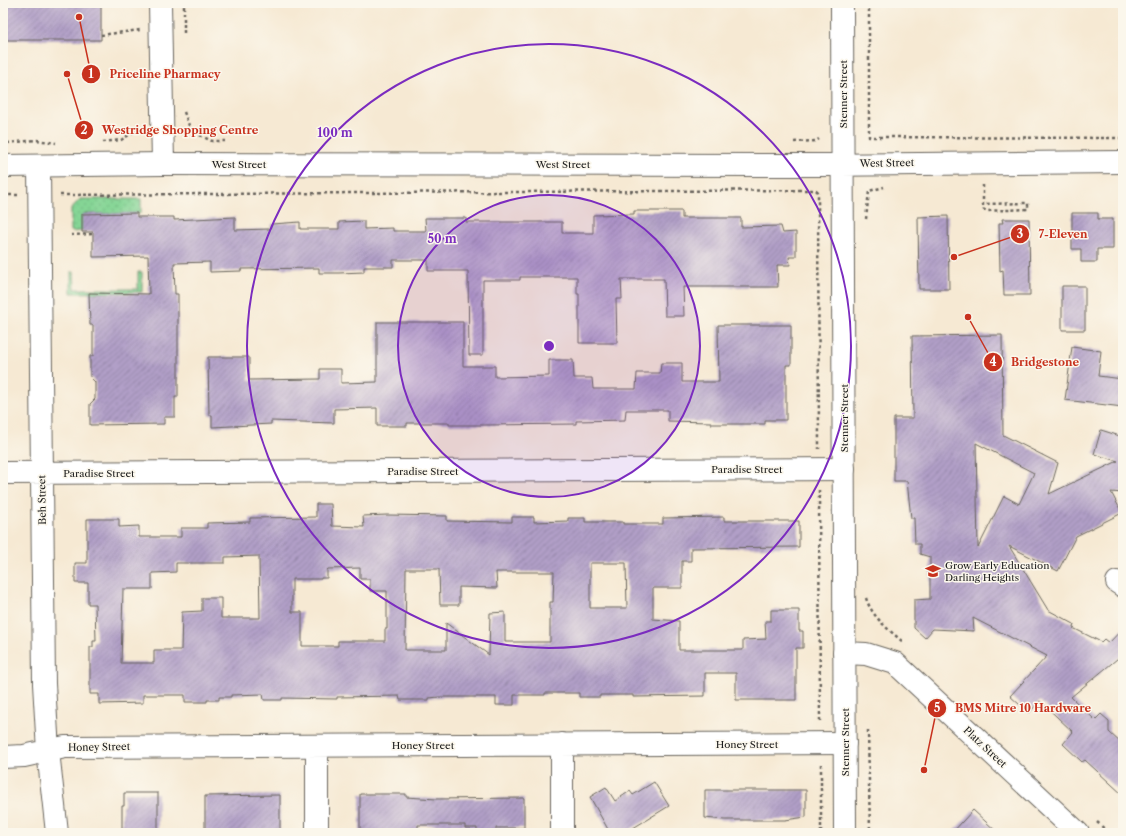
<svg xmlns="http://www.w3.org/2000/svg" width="1126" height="836" viewBox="0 0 1126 836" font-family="'Libre Caslon Text',serif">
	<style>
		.grass { fill: url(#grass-dots); stroke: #507858 }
		.building { fill: url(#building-hatch); fill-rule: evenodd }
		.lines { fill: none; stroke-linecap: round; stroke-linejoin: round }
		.minor-casing { stroke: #68645c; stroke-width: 24 }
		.major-casing { stroke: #68645c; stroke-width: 24 }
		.path { stroke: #68645c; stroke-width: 2.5; stroke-dasharray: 3 3; stroke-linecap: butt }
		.minor { stroke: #fff; stroke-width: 22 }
		.major { stroke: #fff; stroke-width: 22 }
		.ring { fill: none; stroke: #7b2cbf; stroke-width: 2 }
		.labels { text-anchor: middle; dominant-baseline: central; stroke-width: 3; stroke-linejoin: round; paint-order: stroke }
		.street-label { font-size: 10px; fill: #1c1c1c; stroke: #fbf7ec }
		.poi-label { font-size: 10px; fill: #1c1c1c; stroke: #fbf7ec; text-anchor: start }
		.centre { fill: #7b2cbf; stroke: #fbf7ec; stroke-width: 2 }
		.ring-label { font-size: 12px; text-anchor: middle; font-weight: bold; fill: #7b2cbf; stroke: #fbf7ec; stroke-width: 3; stroke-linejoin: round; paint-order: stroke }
		.leader { fill: none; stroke: #c8321e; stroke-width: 1.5 }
		.callout-dot { fill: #c8321e; stroke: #fbf7ec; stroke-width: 1.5 }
		.mark-label { font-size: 12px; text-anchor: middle; font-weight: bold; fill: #fff }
		.callout-label { font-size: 11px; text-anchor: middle; font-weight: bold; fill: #c8321e; stroke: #fbf7ec; stroke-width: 3; stroke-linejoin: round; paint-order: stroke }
	</style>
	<defs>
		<pattern id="grass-dots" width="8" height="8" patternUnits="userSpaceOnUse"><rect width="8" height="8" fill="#85d595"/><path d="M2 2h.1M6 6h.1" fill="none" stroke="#72b680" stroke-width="1.8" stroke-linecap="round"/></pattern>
		<pattern id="building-hatch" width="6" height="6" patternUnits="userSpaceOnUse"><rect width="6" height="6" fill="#b19fc7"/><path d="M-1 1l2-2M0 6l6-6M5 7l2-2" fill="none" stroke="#8f81a1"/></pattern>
	</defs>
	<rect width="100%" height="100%" fill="#fbf7ec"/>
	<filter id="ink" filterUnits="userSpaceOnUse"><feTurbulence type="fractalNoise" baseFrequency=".025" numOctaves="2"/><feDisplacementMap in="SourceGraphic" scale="8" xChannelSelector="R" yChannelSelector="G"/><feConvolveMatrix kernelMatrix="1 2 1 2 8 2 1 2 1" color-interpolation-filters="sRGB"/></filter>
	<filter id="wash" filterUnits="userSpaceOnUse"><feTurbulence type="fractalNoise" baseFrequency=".012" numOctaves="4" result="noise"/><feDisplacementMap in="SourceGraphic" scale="16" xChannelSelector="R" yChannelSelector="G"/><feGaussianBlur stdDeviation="0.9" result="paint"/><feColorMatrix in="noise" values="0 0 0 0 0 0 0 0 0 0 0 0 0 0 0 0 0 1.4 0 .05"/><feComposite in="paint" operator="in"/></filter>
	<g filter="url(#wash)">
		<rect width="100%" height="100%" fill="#f6e9d3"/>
		<!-- grass -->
		<path class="grass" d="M80 199H141V213L82 214V231L71 232V209Z
			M71 272H74L75 289H138V272H142V292L71 293Z"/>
		<g id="blocks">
			<!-- building -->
			<path class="building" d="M3 3H101V40H3Z
				M634 211H682V218H741V227L781 226 783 233 796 232V257H789L790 265H777L778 287H683L684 316H665L664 279H621L622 299H616L617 343H579V294H577V277H520V280H483V355H469L468 271H428V260H393V267H364V272L339 273H319V268L241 269V271L210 272V262L174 263 175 294H178V397H175V417H164V424L90 425V404L95 399V382L90 377V356H93V325H90L89 293 149 294 148 256 93 257V232H82V214L137 213V217H174V220L235 217V230L270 229 272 224 300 222V229H339V222L364 221V229L393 228V231H426L425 218H466V222H562V233H593V215L634 214Z
				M1072 213H1098V219H1113V249H1097V262H1081V249H1072Z
				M948 216 949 289H919L918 217Z
				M1002 219H1029L1030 295H1004L1003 270 1000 271 999 223H1003Z
				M1062 286H1085V330H1062Z
				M377 322H463V366H495V377L549 376V360H573L574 378H592L593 389H636L637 373H660L661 363H682V382H719L718 325H791V365H786V420H765V424H711V422L668 421V410H626L625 420 576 421V424L486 425H449V423H407V426H377V408L334 409V423L271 421V424L212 427V415H209L208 357H249V380L320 379V369H341V383L377 382Z
				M1002 335 1003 435 1058 463 1049 494 1118 461 1094 454 1101 430 1123 437V493L1111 492 1122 513 1076 536 1058 571 1009 546 1048 610 1074 624 1073 628 1101 642 1104 639 1109 643 1123 628V654L1071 697 1095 720 1101 714 1109 721V732L1123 745V795L1085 760 1082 762 1063 744 1073 732 1040 701 1029 713 1010 696 1047 656 973 618 974 631 933 629 925 638 914 628V600L930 599V557L920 554V544H915L914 518H911L907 481H894V418H913L912 336ZM976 443 1034 473 1019 504 1004 496 978 548Z
				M1072 347 1101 351 1098 376 1123 379V407L1065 400Z
				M316 504H331L332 526 364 527 363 516 387 515 447 516V521L512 522V517H534V522L568 521V518H585V522H623V524H663V518L724 517V521H799V547L691 548V561H682V588H653V619L679 621V650H743V640L766 639 765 621H771V610H799V631H803V648H796V700H736V673H705V696L633 697V695H600V697H579V693H545V695H514V705H496V697H439L429 698V700H400L399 696 337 697V699L282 698V700H264L263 694 231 695V697H219V700H207V702H185V695H143V703L99 704V694H90V647H93V641H96L95 604H88V583H75V563H87V519H119V527L139 526V537H181V528H207V523L250 522V518L316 517ZM259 556 260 618H221V598H202V611L182 612 181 650H154V663H121L123 589H152V573L176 572V563H225V557ZM590 563H626L627 608H590ZM360 568V579H370V591H387V629H385V641H338V646H302V612H292V579H321V578H327V570L328 569ZM406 569H439L440 605H459V587L497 588 496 572H554L553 602H550V642H505V612L490 613 489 655 446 623V650H405Z
				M654 782 669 806 625 833H610L590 797 606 787 615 801 630 791 633 795Z
				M705 790H806V817L785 820H724L705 818Z
				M124 793H158V833H122V806H124Z
				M360 794H406V797L436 799 524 798V828H496V833H477V828H465V825H418V833H360Z
				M280 795V833H205V796Z
				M973 810 998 833H952Z"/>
		</g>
	</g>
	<g filter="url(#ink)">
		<use href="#blocks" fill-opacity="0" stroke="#68645c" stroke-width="1"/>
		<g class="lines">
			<!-- minor casing -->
			<g class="minor-casing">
				<path id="minor" d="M160 3 163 164
					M39 166 44 684 48 751 57 833
					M3 473 844 469
					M1117 582 1123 586
					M844 653 866 654 895 663 1078 833
					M562 744V833
					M317 746V833
					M3 757 24 756 65 747 845 743"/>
			</g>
			<!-- major casing -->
			<g class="major-casing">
				<path id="major" d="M842 3 845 833
					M3 166 163 164 816 165 1123 162"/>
			</g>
			<!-- path -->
			<path class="path" d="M869 3V137L1123 138
				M184 33V3
				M101 35 140 30
				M184 112 191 131 212 141H225
				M103 142 121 140 140 128
				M794 142 816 141 819 139
				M7 143 37 140 56 143
				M983 185V209L986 211 1028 209V203L983 204
				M3 195H19
				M60 195 816 190 818 192 819 449
				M866 219 869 191 884 187
				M71 235 95 234
				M819 490 820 723
				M866 598C872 617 888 629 903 642
				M868 730 870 833
				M821 764V833
				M1097 822 1109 833"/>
			<!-- minor -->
			<use href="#minor" class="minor"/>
			<!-- major -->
			<use href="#major" class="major"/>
		</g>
	</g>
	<!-- distance rings -->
	<circle cx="549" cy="346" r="151" fill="#7b2cbf" fill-opacity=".12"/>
	<g class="ring">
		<circle cx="549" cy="346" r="151"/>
		<circle cx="549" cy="346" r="302"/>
	</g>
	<!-- icons -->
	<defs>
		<g id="school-bare" transform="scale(1.2)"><path d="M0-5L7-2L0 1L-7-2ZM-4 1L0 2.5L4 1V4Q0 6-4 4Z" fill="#c8321e" stroke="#fbf7ec" stroke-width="2.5" paint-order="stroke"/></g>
	</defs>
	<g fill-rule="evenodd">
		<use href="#school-bare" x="933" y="571"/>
	</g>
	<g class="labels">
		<!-- street labels -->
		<g class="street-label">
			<text transform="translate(843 94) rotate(-90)">Stenner Street</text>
			<text transform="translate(887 163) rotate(-1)">West Street</text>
			<text x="239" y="164">West Street</text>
			<text x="563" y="164">West Street</text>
			<text transform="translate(844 418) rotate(-90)">Stenner Street</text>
			<text x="747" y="469">Paradise Street</text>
			<text x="423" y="471">Paradise Street</text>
			<text x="99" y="473">Paradise Street</text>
			<text transform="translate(42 500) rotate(-91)">Beh Street</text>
			<text transform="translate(845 742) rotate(-90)">Stenner Street</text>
			<text x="747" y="744">Honey Street</text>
			<text x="423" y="745">Honey Street</text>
			<text transform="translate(99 747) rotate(-1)">Honey Street</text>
			<text transform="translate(985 747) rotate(43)">Platz Street</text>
		</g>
		<!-- poi labels -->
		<g class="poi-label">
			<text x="945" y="565">Grow Early Education<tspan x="945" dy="12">Darling Heights</tspan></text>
		</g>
	</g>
	<circle cx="549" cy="346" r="6" class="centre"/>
	<g class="ring-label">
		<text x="335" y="137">100 m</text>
		<text x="442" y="243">50 m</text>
	</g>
	<!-- callouts -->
	<path class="leader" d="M79 17L91 74M67 74L84 130M954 257L1020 234M968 317L993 362M924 770L937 708"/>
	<g class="callout-dot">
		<circle cx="79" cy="17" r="4"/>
		<circle cx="67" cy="74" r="4"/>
		<circle cx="954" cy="257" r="4"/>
		<circle cx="968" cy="317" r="4"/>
		<circle cx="924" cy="770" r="4"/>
		<circle cx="91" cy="74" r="10"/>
		<circle cx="84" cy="130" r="10"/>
		<circle cx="1020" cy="234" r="10"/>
		<circle cx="993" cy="362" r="10"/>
		<circle cx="937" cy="708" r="10"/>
	</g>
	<g class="mark-label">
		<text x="91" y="78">1</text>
		<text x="84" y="134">2</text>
		<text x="1020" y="238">3</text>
		<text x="993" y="366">4</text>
		<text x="937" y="712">5</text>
	</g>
	<g class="callout-label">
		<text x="165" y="78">Priceline Pharmacy</text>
		<text x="180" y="134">Westridge Shopping Centre</text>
		<text x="1063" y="238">7-Eleven</text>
		<text x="1045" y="366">Bridgestone</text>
		<text x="1023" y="712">BMS Mitre 10 Hardware</text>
	</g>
	<!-- margin -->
	<rect width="1126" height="836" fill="none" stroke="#fbf7ec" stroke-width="16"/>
</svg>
